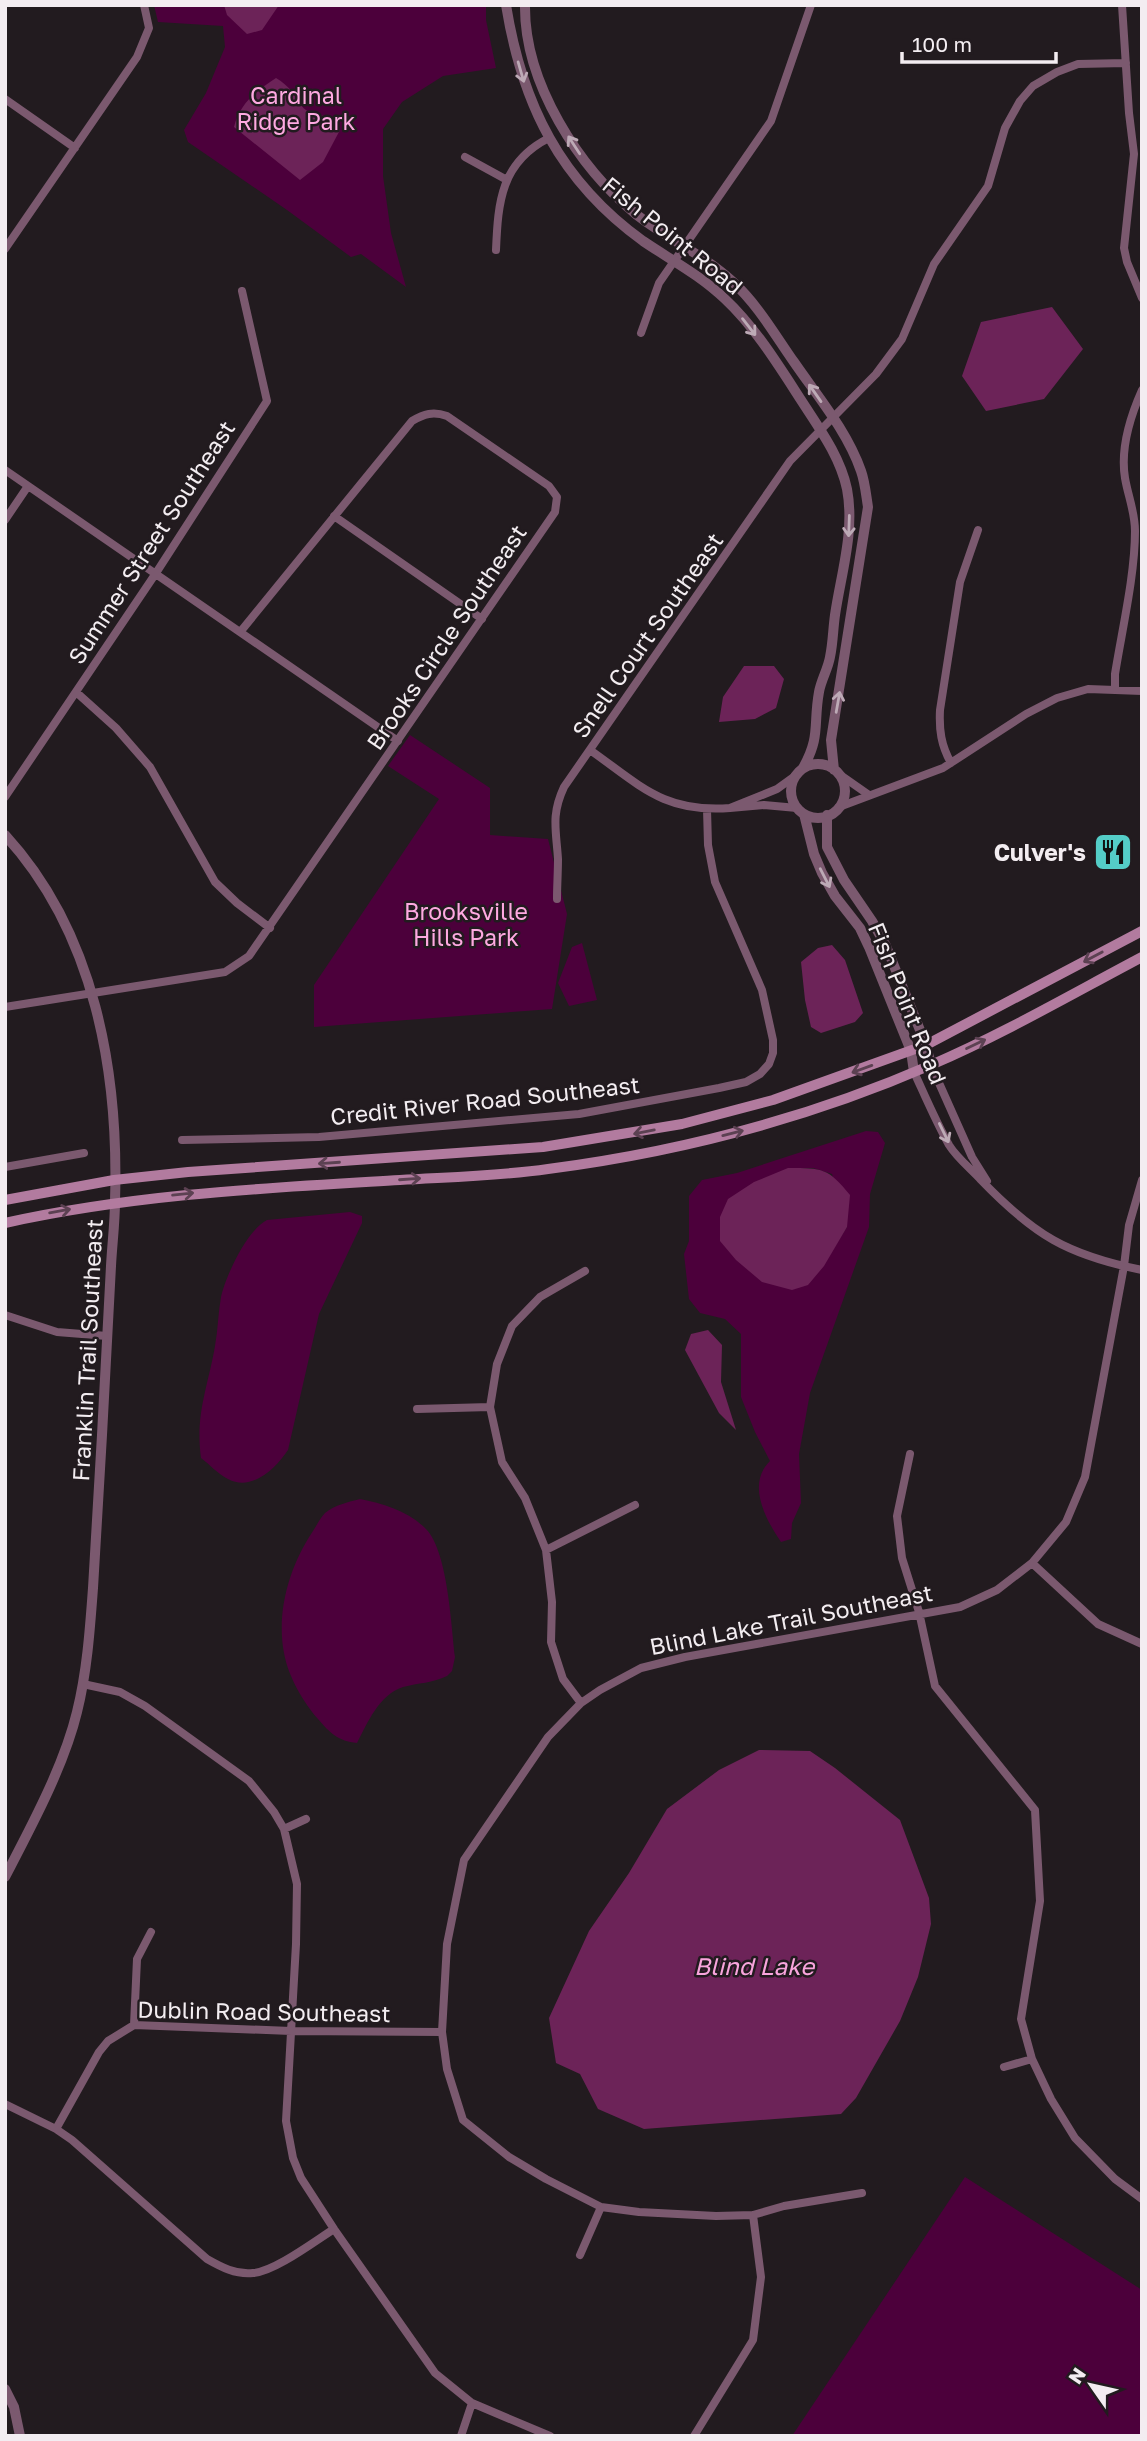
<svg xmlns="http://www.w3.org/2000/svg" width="1147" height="2441" viewBox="0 0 1147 2441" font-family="'Golos Text',sans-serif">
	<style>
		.green { fill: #4c003b; fill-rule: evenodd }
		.water { fill: #6c2358 }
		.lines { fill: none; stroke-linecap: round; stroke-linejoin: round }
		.minor { stroke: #7b596f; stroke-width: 8 }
		.tertiary { stroke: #7b596f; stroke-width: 10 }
		.secondary { stroke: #b27b9f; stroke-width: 10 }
		.oneway { stroke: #bdaab6 }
		.oneway2 { stroke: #5c4152 }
		.labels { text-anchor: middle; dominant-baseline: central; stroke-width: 5; stroke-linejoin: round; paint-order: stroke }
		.park-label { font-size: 23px; fill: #fea9e1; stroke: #221b1f }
		.street-label { font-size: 23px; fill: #f3edf1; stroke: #221b1f }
		.poi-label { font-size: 23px; font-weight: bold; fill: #f3edf1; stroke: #221b1f; text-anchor: end }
		.water-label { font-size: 24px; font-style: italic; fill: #f9a4dd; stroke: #221b1f }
	</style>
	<rect width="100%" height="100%" fill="#221b1f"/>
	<!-- green -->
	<path class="green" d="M154 5H486V20L496 68 443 76 402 102 383 129V176L391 233 406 287 361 254 351 257 287 210 188 142 184 130 206 93 225 47 223 26 158 22Z
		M410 735 490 788V835L548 839 567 914 552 1009 314 1027V985L439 799 388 766Z
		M582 943 597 1000 569 1006 558 983 572 947Z
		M866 1131 878 1132 885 1143 870 1194 869 1227 810 1393 799 1454 801 1503 792 1523 791 1539 781 1542C766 1520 746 1484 770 1461L755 1432 741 1397V1334L725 1319 700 1313 689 1299 684 1254 689 1241V1196L702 1180 737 1173ZM788 1168H813L832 1174 847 1227 833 1249Z
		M350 1212 362 1216V1223L319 1314 288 1450C276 1468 252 1492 228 1479 218 1474 209 1464 201 1458 195 1414 208 1387 215 1346 218 1330 218 1313 221 1297 226 1275 247 1230 267 1220Z
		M360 1499C382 1503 407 1511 424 1527 448 1548 451 1625 455 1657L452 1671 447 1676C433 1683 418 1683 403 1687 379 1695 368 1722 357 1743 338 1741 330 1733 318 1719 303 1702 288 1676 284 1653 276 1611 290 1565 313 1531 317 1525 320 1518 325 1513 335 1505 348 1502 360 1499Z
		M965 2177 1142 2290V2436H792Z"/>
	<!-- water -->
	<path class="water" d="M224 5H279L262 30 247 34 227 15Z
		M276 78C304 94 293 117 331 116L340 130 323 162 300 180 234 127C240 103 256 91 276 78Z
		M1052 307 1083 349 1044 399 986 411 962 376 981 322Z
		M744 666H774L784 679 776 708 755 719 719 722 723 697Z
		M832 945 845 960 863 1013 855 1022 821 1033 811 1027 805 1000 801 962 818 948Z
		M788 1168C823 1168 828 1168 850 1195L847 1227 824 1266 808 1285 792 1290 762 1282 736 1260 720 1241V1217L728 1199 754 1182Z
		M708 1330 722 1345 721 1382 736 1430 719 1413 685 1350 691 1334Z
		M759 1750 810 1751 835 1768 900 1820 929 1898 931 1924 918 1977 900 2021 856 2098 841 2114 644 2129 598 2109 580 2074 556 2063 549 2018 589 1931 629 1873 667 1809 719 1770Z"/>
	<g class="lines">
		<!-- minor -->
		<path class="minor" d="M1122 5 1129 113 1134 154 1124 248 1127 262 1142 298
			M5 99 75 148
			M465 157 507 180
			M5 249 137 57 149 28 144 5
			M496 250C498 202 501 162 549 138
			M641 333 659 283 771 121 811 5
			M5 470 398 741
			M334 516 482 619
			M5 520 28 486
			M1115 689V674C1122 630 1135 575 1135 531 1135 512 1128 496 1125 478 1120 448 1130 417 1142 390
			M76 692 116 728 150 767 215 882 237 903 270 928
			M590 750C641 786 664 813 730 808
			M951 763C941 745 939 730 940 710L960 582 978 530
			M839 774 869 795
			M795 776 777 789 730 808 764 805 797 808
			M5 797 156 573 267 401 242 291
			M839 807 943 768 1026 714 1057 698 1088 689 1142 691
			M557 899C557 886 558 872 558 859 556 829 551 815 564 787L790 461 876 374 902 339 934 264 988 186 1005 128 1020 101 1033 86 1057 72 1078 64 1126 63
			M5 1007 225 972 249 956 555 512 557 497 549 486 447 416C433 411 424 414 412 421L241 631
			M931 1065 972 1157 987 1181
			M914 1072C925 1096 936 1122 949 1145 957 1158 971 1169 981 1180 1034 1235 1067 1255 1142 1270
			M182 1140 319 1137 579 1114 719 1088 746 1082 760 1074 769 1064 773 1053V1040L762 990 715 882 708 845 707 809
			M5 1167 84 1153
			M5 1315 57 1332 107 1336
			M417 1409 490 1407
			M910 1454 897 1516 902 1558 919 1612 935 1686 1035 1810 1040 1901 1021 2019 1032 2059 1051 2099 1075 2138 1115 2179 1142 2199
			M546 1550 635 1505
			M1032 1563 1098 1624 1142 1644
			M83 1684 120 1692 145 1706 249 1781 274 1812 284 1829 297 1884 296 1944 286 2121 293 2158 301 2178 334 2229 435 2373 472 2403 550 2436
			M581 1703 563 1679 551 1642 552 1602 546 1550 525 1498 502 1462 490 1407 497 1364 512 1326 540 1297 585 1271
			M284 1829 306 1819
			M134 2025 137 1959 151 1932
			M1004 2067 1032 2059
			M5 2104 56 2129 72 2140 207 2259C221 2267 236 2275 253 2273 274 2272 315 2241 334 2229
			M56 2129 99 2052 108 2041 134 2025 291 2031 442 2032
			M862 2193 784 2206 753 2215 716 2216 639 2212 601 2207 546 2179 509 2157 463 2120 447 2069 442 2032 447 1944 464 1860 548 1737 581 1703 600 1690 641 1668 685 1657 960 1607 997 1590 1032 1563 1066 1522 1085 1477 1124 1266 1129 1225 1142 1180
			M580 2255 601 2207
			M461 2436 472 2403
			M694 2436 753 2340 761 2277 753 2215"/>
		<!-- tertiary -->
		<path class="tertiary" d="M506 5C522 104 560 181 643 241 671 260 700 275 725 299 755 327 779 366 801 400 819 428 840 456 847 489 855 531 841 574 835 615 833 629 833 643 830 657 828 669 821 680 819 692 813 725 821 736 803 768
			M525 5C524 83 579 168 637 215 668 239 704 255 733 282 758 305 775 335 794 362 818 397 847 431 861 471 865 482 866 495 868 507L831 740 834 770
			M791 791a27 27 0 1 1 54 0a27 27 0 1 1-54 0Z
			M804 814 814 854 822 873 835 896 860 928 869 947 911 1051 914 1072
			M827 815V847L844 880 872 921 886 946 926 1045 931 1065
			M5 835C95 933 119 1072 115 1201 115 1223 112 1245 111 1266 108 1323 105 1379 102 1435 99 1486 96 1537 93 1588 90 1629 87 1672 77 1712 64 1766 31 1827 5 1877
			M5 2389 14 2407 20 2436"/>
		<!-- secondary -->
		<path class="secondary" d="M5 1200 114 1180 188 1172 543 1147 682 1124 773 1100 926 1045 1142 931
			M5 1223C136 1194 267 1188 400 1180 449 1177 499 1176 548 1169 679 1152 809 1118 931 1065 1003 1034 1072 994 1142 957"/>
	</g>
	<!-- one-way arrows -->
	<defs><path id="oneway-shaft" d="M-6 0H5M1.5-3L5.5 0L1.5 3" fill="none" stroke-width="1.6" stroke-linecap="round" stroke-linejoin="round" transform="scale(1.75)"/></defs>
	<g class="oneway">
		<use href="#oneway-shaft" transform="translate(521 72) rotate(74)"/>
		<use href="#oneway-shaft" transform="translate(574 145) rotate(-123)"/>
		<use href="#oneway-shaft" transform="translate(749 327) rotate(52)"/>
		<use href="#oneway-shaft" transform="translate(815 393) rotate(-125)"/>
		<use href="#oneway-shaft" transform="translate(849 526) rotate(92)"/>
		<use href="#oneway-shaft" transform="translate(838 702) rotate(-80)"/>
		<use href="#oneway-shaft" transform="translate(825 878) rotate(63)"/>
		<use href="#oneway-shaft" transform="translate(944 1133) rotate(64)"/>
	</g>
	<g class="oneway2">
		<use href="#oneway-shaft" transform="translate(1093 957) rotate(152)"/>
		<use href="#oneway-shaft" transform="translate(976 1044) rotate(-26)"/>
		<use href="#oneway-shaft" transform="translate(862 1069) rotate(160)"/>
		<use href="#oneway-shaft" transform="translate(644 1132) rotate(169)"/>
		<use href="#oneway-shaft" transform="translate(733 1133) rotate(-14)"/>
		<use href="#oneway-shaft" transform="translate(329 1163) rotate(176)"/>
		<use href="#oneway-shaft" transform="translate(410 1179) rotate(-4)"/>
		<use href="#oneway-shaft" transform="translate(183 1194) rotate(-6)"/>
		<use href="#oneway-shaft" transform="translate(60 1211) rotate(-10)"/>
	</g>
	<!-- icons -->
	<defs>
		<g id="restaurant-square" transform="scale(2.0125)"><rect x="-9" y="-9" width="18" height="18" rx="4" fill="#54cdc7" stroke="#221b1f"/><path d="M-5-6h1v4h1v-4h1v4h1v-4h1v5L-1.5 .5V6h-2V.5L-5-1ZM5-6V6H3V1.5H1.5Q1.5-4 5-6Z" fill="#111"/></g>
	</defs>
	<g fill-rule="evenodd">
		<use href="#restaurant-square" x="1113" y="852"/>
	</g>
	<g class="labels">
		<!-- park labels -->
		<g class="park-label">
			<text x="296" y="95">Cardinal<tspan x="296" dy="26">Ridge Park</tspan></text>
			<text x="466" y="911">Brooksville<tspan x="466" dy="26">Hills Park</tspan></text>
		</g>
		<!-- street labels -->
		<g class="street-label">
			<text transform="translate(673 235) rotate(39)">Fish Point Road</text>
			<text transform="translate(151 542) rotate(-57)">Summer Street Southeast</text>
			<text transform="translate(647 635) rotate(-55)">Snell Court Southeast</text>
			<text transform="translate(446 637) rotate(-56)">Brooks Circle Southeast</text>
			<text transform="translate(908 1003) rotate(68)">Fish Point Road</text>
			<text transform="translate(485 1100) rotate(-6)">Credit River Road Southeast</text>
			<text transform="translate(87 1350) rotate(-87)">Franklin Trail Southeast</text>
			<text transform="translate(791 1619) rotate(-11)">Blind Lake Trail Southeast</text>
			<text transform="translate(264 2011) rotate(1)">Dublin Road Southeast</text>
		</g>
		<!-- poi labels -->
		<g class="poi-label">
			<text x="1086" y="852">Culver's</text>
		</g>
		<!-- water labels -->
		<g class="water-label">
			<text x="754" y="1965">Blind Lake</text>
		</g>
	</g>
	<!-- border -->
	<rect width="1147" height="2441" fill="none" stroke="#f3edf1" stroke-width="14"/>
	<!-- north arrow -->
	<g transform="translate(1091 2385) rotate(304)" stroke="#221b1f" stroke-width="5" paint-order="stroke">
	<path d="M0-5L12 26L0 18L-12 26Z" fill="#f3edf1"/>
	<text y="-10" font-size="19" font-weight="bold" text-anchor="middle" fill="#f3edf1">N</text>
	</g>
	<!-- scale -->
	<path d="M902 52v10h154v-10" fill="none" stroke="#f3edf1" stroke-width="3.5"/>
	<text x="912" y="52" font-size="21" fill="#f3edf1" stroke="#221b1f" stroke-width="5" paint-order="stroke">100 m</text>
</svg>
